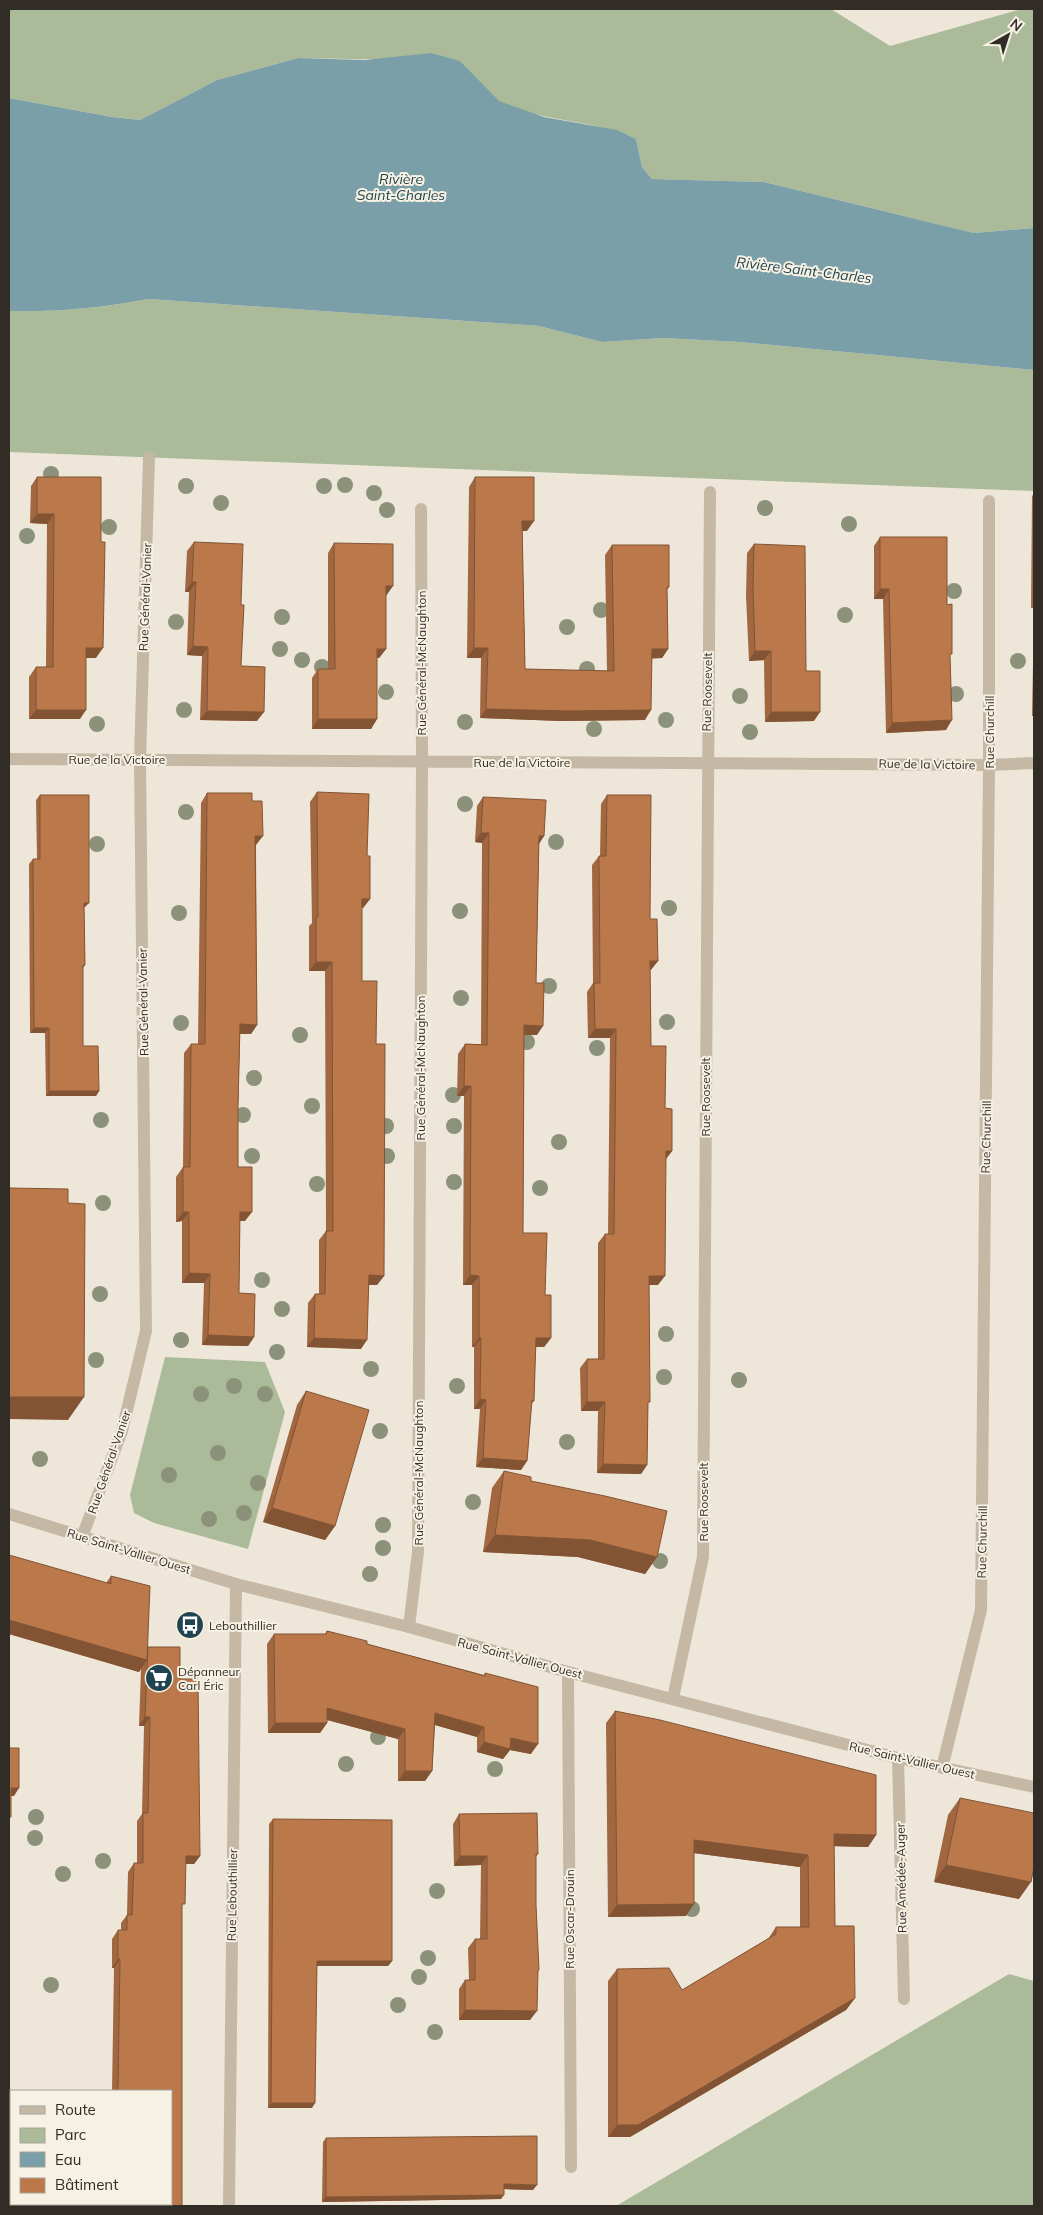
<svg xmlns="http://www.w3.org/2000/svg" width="1043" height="2215" viewBox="0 0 1043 2215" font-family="Mulish,sans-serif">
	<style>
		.green { fill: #abbb9a }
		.water { fill: #7b9fa8 }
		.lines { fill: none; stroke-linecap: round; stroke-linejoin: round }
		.minor { stroke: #c5b9a6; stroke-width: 12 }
		.tertiary { stroke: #c5b9a6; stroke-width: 12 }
		.tree { fill: #8c927a }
		.wall { fill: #a06740 }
		.shaded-wall { fill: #825434 }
		.building { fill: #ba784b; stroke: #825434 }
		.labels { text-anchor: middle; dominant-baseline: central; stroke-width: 4; stroke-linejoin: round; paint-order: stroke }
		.street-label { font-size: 12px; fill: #322c26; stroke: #f7f1e4 }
		.poi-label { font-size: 12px; fill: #322c26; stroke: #f7f1e4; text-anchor: start }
		.water-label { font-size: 14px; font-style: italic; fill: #20444f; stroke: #f7f1e4 }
	</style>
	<rect width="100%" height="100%" fill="#eee7d9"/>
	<!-- green -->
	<path class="green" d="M9 9H831L890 46 1022 9H1034V228L974 233 764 182 652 179 642 167 636 139C593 119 543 123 500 102 490 96 469 71 460 61L298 58 217 80 140 120 112 117 9 98Z
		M149 299 539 326 602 342 663 338 740 342 1034 370V491L9 452V311C57 312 102 308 149 299Z
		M165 1357 265 1362 285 1412 248 1549 154 1523 134 1513 130 1495Z
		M1009 1974 1034 1981V2206H616Z"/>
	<!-- water -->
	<path class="water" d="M431 53 460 61 499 101 544 117 617 130 636 139 642 167 652 179 764 182 974 233 1034 228V370L740 342 663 338 602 342 539 326 149 299C101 308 58 312 9 311V98L112 117 140 120 217 80 298 58 365 60Z"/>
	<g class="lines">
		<!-- minor -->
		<path class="minor" d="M9 759 989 765 1034 763
			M82 1537 122 1431 146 1331 140 759 149 458
			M409 1627 418 1552 422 762 421 509
			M568 1672 571 2167
			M673 1698 703 1557 710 492
			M898 1758 904 1999
			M942 1768 981 1610 989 765V501
			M229 2206 236 1584"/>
		<!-- tertiary -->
		<path class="tertiary" d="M9 1514 236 1584 409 1627 568 1672 898 1758 1034 1787"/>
	</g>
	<!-- trees -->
	<g class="tree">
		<circle cx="51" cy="474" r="8"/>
		<circle cx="345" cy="485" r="8"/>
		<circle cx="186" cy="486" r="8"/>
		<circle cx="324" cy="486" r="8"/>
		<circle cx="374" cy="493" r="8"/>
		<circle cx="221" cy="503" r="8"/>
		<circle cx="765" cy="508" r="8"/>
		<circle cx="387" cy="510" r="8"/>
		<circle cx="849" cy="524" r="8"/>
		<circle cx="109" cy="527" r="8"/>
		<circle cx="27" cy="536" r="8"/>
		<circle cx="954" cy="591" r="8"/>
		<circle cx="601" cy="610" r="8"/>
		<circle cx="845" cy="615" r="8"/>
		<circle cx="282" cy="617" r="8"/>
		<circle cx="176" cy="622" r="8"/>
		<circle cx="567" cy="627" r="8"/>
		<circle cx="280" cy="649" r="8"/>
		<circle cx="302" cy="660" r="8"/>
		<circle cx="1018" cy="661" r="8"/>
		<circle cx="322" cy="667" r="8"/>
		<circle cx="587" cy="669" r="8"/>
		<circle cx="386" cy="692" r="8"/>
		<circle cx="956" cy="694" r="8"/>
		<circle cx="740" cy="696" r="8"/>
		<circle cx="184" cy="710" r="8"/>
		<circle cx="666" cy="720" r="8"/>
		<circle cx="465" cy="722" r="8"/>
		<circle cx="97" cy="724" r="8"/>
		<circle cx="594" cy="729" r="8"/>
		<circle cx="750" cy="732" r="8"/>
		<circle cx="465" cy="804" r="8"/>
		<circle cx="186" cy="812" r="8"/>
		<circle cx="556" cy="842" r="8"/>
		<circle cx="97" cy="844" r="8"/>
		<circle cx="669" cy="908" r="8"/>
		<circle cx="460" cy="911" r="8"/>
		<circle cx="179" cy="913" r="8"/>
		<circle cx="549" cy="986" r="8"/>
		<circle cx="461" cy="998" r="8"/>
		<circle cx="667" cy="1022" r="8"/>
		<circle cx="181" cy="1023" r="8"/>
		<circle cx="300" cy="1035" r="8"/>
		<circle cx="527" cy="1042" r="8"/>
		<circle cx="597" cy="1048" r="8"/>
		<circle cx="254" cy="1078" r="8"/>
		<circle cx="453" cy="1095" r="8"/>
		<circle cx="312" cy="1106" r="8"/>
		<circle cx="243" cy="1115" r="8"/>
		<circle cx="101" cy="1120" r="8"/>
		<circle cx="386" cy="1126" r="8"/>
		<circle cx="454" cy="1126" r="8"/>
		<circle cx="559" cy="1142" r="8"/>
		<circle cx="252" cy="1156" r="8"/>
		<circle cx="387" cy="1156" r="8"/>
		<circle cx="454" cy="1182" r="8"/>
		<circle cx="317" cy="1184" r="8"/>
		<circle cx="540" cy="1188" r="8"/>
		<circle cx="103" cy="1203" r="8"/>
		<circle cx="262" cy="1280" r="8"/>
		<circle cx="100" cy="1294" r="8"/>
		<circle cx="282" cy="1309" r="8"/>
		<circle cx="666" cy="1334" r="8"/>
		<circle cx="181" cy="1340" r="8"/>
		<circle cx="277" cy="1352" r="8"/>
		<circle cx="96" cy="1360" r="8"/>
		<circle cx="371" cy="1369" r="8"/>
		<circle cx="664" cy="1377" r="8"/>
		<circle cx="739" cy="1380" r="8"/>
		<circle cx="234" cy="1386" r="8"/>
		<circle cx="457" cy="1386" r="8"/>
		<circle cx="201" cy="1394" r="8"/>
		<circle cx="265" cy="1394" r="8"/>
		<circle cx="380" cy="1431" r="8"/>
		<circle cx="567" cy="1442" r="8"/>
		<circle cx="218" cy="1453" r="8"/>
		<circle cx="40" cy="1459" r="8"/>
		<circle cx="169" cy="1475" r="8"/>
		<circle cx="258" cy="1483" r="8"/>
		<circle cx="473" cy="1502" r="8"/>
		<circle cx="244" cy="1513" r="8"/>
		<circle cx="209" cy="1519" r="8"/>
		<circle cx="383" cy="1525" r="8"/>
		<circle cx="383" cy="1548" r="8"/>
		<circle cx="660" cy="1561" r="8"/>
		<circle cx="370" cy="1574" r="8"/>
		<circle cx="378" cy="1737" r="8"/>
		<circle cx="346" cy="1764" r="8"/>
		<circle cx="495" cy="1769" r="8"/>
		<circle cx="36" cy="1817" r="8"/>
		<circle cx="35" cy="1838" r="8"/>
		<circle cx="103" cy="1861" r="8"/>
		<circle cx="63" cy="1874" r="8"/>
		<circle cx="437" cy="1891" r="8"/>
		<circle cx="692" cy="1909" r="8"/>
		<circle cx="428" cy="1958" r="8"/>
		<circle cx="419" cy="1977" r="8"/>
		<circle cx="51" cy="1985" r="8"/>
		<circle cx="398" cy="2005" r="8"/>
		<circle cx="435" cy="2032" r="8"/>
	</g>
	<!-- wall -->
	<path class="wall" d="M37 477H101L96 658H86L80 719H29V677L36 667H46L47 524 30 523 31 486Z
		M475 477 527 531H522L525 669 607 671 605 555 612 545 669 587 667 590 668 649 662 658H652L645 720 561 721 480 718 481 658H467L469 487Z
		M1034 494V608H1031L1032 496Z
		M880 537 947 605 946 730 886 733 883 599H874V546Z
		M194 542 241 605V666L257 721 200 720 202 656 187 655 189 592H185L187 551Z
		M334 543 386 596V649L379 658H377V719L371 729H312V678L318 669H328V553Z
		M754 544 806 671 814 721 765 722 764 660 749 661 746 596 747 553Z
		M1034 614V716H1032Z
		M317 792 367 856 370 899 363 908H362V981L376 1044 384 1276 377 1285H369L361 1349 307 1347 308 1303 315 1294H319V1240L326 1231 325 971H309V926L312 923 310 802Z
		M207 793 252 801 256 845 257 1025 251 1034H240L238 1107V1167L245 1221H240L239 1293 254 1337 248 1346 202 1345 204 1283H182V1221L176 1222V1177L183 1167 184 1053 191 1044H198L201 803Z
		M40 795 85 907H84L85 965 83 968V1046L99 1091 96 1096H46L45 1033H30L29 864 33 859H37L36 800Z
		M607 795 650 919 658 961 650 970 651 1046 665 1108 672 1151 666 1159 658 1285H649L647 1465 641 1474 597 1473 598 1411H581L580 1368 587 1359H598V1243L605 1234H608L610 1038H588L587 992 593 983 592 865 599 856H600L601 804Z
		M483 797 544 836 539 844 536 983 537 1035H524L523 1233 545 1295 551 1338 544 1347H535L534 1401 531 1405 527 1461 521 1470 476 1467 480 1409H474V1347H472V1285H463L464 1096H457L458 1054 465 1044H481L482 843 475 842 477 806Z
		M306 1391 335 1526 325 1540 263 1522 297 1405Z
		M504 1471 531 1481 657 1557 645 1574 578 1557 483 1552 492 1488Z
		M9 1555 106 1583 111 1576 148 1647 180 1679 200 1856 194 1864H185L182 1908V2206H113V2204H171V2091H112L114 1968H112V1939L118 1930H121V1923L127 1915 128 1872 134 1863H137V1821L142 1814 144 1726H139L141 1669 139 1672 9 1634Z
		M327 1631 367 1644 484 1675 485 1673 531 1754 510 1750 503 1759 477 1752V1737L435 1725 432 1771 425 1781H398V1739L327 1720V1723L320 1733H268L267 1644 274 1634H325Z
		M615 1711 876 1835 868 1847 834 1846 835 1926 855 1998 846 2010 630 2137H608V1981L617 1969 682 1990 768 1939 776 1927H800V1867L694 1853 686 1916 608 1917 606 1723Z
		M960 1798 1019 1899 934 1882 948 1815Z
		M459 1814 538 1854 536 1857V1905L538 1973 530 2020H459V1989L465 1980H469L468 1948 475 1939H480L481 1865 454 1866 453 1824Z
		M273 1819 392 1961 388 1966H317L312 2108H268L269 1824Z
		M326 2138 533 2190 504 2189 501 2199 322 2202 323 2142Z"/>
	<!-- shaded-wall -->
	<path class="shaded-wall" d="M37 514H54L47 524 30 523Z
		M522 521H534L527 531H516Z
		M192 582H196L189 592H185Z
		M386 586H393L386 596Z
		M880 589H889L883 599H874Z
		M193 646 208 647 202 656 187 655Z
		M86 648H103L96 658H79Z
		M474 648H488L481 658H467Z
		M377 649H386L379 658H371Z
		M652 649H668L662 658 646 659Z
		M755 651H771L764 660 749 661Z
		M486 709 651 710 645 720 561 721 480 718Z
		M36 710H86L80 719H29Z
		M207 711 264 712 257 721 200 720Z
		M771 712H820L814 721 765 722Z
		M318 719H377L371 729H312Z
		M952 720 946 730 886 733 892 723Z
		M481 833H489L482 843 475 842Z
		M255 836H263L256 845H249Z
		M539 836H544L538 845Z
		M362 899H370L363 908H355Z
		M84 903H89L85 907H81Z
		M650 961H658L651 970H644Z
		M316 962H332L325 971H309Z
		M240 1024 257 1025 251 1034H233Z
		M524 1025 543 1026 537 1035H517Z
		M34 1028H49L45 1033H30Z
		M595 1029H616L610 1038H588Z
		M464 1086H471L464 1096H457Z
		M49 1091H99L96 1096H46Z
		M666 1151H672L665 1160Z
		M183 1212H189L182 1221 176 1222Z
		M240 1212H252L245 1221H234Z
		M189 1273 210 1274 204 1283H182Z
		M369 1275 384 1276 377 1285H363Z
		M470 1275 479 1276 472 1285H463Z
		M649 1276H665L658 1285H643Z
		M208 1335 254 1337 248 1346 202 1345Z
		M314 1338 367 1340 361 1349 307 1347Z
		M479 1338H481L474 1347H472Z
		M536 1338H551L544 1347H529Z
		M9 1397H84L68 1420 9 1419Z
		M480 1399 486 1400 480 1409H474Z
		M587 1402H605L598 1411H581Z
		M483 1458 527 1461 521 1470 476 1467Z
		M603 1464 647 1465 641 1474 597 1473Z
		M272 1508 335 1526 325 1540 263 1522Z
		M495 1535 590 1540 657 1557 645 1574 578 1557 483 1552Z
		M9 1620 147 1660 139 1672 9 1634Z
		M327 1708 405 1729 398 1739 320 1718Z
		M435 1713 484 1727 477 1737 428 1723Z
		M145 1717H150L144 1726H139Z
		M275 1723H327L320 1733H268Z
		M511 1738 538 1744 531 1754 510 1750 503 1759 477 1752 484 1742Z
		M405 1771H432L425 1781H398Z
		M11 1788H19L14 1796H9Z
		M834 1834 876 1835 868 1847 825 1846Z
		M694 1840 808 1855 800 1867 685 1852Z
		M186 1856H200L194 1864H180Z
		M460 1856H487L481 1865 454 1866Z
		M946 1865 1031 1882 1019 1899 934 1882Z
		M694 1904 686 1916 608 1917 617 1905Z
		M118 1959H120L114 1968H112Z
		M317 1961H392L388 1966H314Z
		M855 1998 846 2010 630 2137H608L617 2125Z
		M465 2010 537 2011 530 2020H459Z
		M271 2103H315L312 2108H268Z
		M504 2184 537 2185 533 2190 501 2189Z
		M504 2195 501 2199 322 2202 326 2197Z"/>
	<!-- building -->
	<path class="building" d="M37 477H101V542H105L103 648H86V710H36V667H53L54 514H37Z
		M475 477H534V521H522L525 669 614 671 612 545H669V587H667L668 649H652L651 710 568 711 486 709 488 648H474Z
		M880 537H947V605L952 604V654H950L952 720 892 723 889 589H880Z
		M194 542 243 544 241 605H244L241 666 265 667 264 712 207 711 208 647 193 646 196 582H192Z
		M334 543 393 544V586H386V649H377V719H318V669H335Z
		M754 544 805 546 806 671H820V712H771V651H755L753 587Z
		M317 792 369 794 367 856H370V899H362V981H377L376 1044H385L384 1276 369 1275 367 1340 314 1338 315 1294H325L326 1231H333L332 962H316V917H318Z
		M207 793H252V801H262L263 836H255L257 1025 240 1024 238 1107V1167H252V1212H240L239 1293 255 1294 254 1337 208 1335 210 1274 189 1273V1212H183V1167H190L191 1044H205Z
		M40 795H89V903H84L85 965H83V1046H98L99 1091H49V1028H34L33 859H40Z
		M607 795H651L650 919H657L658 961H650L651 1046H666L665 1108 672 1109V1151H666L665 1276H649L650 1402H648L647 1465 603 1464 605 1402H587V1359H604L605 1234H614L616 1029H595L594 983H600L599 856H606Z
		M483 797 546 800 544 836H539L536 983H544L543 1026 524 1025 523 1233H547L545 1295H551V1338H536L534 1401 532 1400 527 1461 483 1458 486 1400 480 1399 481 1338H479V1276L470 1275 471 1086H464L465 1044 487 1045 489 833H481Z
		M9 1188 68 1189V1203L85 1204 84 1397H9Z
		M306 1391 369 1410 335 1526 272 1508Z
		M504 1471 531 1477V1481L605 1496 667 1511 657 1557 590 1540 495 1535Z
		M9 1555 111 1584V1576L150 1586 147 1660 9 1620Z
		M327 1631 367 1641V1644L485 1676V1673L538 1687V1744L511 1738 510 1749 484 1742V1727L435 1713 432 1771H405V1729L327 1708V1723H275L274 1634H326Z
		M148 1647H180V1679H198L200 1856H186L185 1904H182V2206H119V2204H171V2091H118L120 1959H118V1930H127V1915H132L134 1863H143V1813H148L150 1717H145Z
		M615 1711 660 1720 876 1775V1835L834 1834 835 1926H854L855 1998 638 2125H617V1969L669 1968 682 1990 776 1934V1927H809L808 1855 694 1840V1904L617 1905Z
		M9 1748H19V1788H11V1817H9Z
		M960 1798 1034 1813V1867L1031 1882 946 1865Z
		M537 1813 538 1854H536V1905L539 1970H538L537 2011 465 2010V1980H475V1939H487V1856H460L459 1814Z
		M273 1819 392 1820V1961H317L315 2103H271Z
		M537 2136V2185L504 2184V2195L326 2197V2138Z"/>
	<!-- icons -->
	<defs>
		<g id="bus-disc" transform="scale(1.4375)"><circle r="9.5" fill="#20444f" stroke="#f7f1e4"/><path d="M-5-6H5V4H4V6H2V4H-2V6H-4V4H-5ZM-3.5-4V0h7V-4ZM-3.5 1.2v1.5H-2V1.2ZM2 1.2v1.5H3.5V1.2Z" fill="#fff"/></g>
		<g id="supermarket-disc" transform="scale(1.4375)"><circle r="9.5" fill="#20444f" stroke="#f7f1e4"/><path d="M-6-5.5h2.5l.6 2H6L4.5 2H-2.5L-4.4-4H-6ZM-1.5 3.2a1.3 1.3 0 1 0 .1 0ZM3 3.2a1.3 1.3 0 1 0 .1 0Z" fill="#fff"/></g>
	</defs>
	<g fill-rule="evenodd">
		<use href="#bus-disc" x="190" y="1625"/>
		<use href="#supermarket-disc" x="159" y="1678"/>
	</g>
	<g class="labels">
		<!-- street labels -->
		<g class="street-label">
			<text transform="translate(145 597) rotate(-88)">Rue Général-Vanier</text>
			<text transform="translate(421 663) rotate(-90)">Rue Général-McNaughton</text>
			<text transform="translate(707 692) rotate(-89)">Rue Roosevelt</text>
			<text transform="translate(989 732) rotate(-90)">Rue Churchill</text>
			<text x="117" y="759">Rue de la Victoire</text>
			<text x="522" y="762">Rue de la Victoire</text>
			<text transform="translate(927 764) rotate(1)">Rue de la Victoire</text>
			<text transform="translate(143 1002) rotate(-91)">Rue Général-Vanier</text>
			<text transform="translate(420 1068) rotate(-90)">Rue Général-McNaughton</text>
			<text transform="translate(705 1097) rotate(-90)">Rue Roosevelt</text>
			<text transform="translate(986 1137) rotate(-89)">Rue Churchill</text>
			<text transform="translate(109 1462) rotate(-71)">Rue Général-Vanier</text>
			<text transform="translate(418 1473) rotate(-90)">Rue Général-McNaughton</text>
			<text transform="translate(703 1502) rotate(-90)">Rue Roosevelt</text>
			<text transform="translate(982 1542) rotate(-89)">Rue Churchill</text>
			<text transform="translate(129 1551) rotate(17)">Rue Saint-Vallier Ouest</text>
			<text transform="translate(520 1658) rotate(15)">Rue Saint-Vallier Ouest</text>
			<text transform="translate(912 1760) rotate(13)">Rue Saint-Vallier Ouest</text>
			<text transform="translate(901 1878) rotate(-91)">Rue Amédée-Auger</text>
			<text transform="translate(232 1895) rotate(-89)">Rue Lebouthillier</text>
			<text transform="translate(569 1919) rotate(-90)">Rue Oscar-Drouin</text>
		</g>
		<!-- poi labels -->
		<g class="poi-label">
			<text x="209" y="1625">Lebouthillier</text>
			<text x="178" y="1671">Dépanneur<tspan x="178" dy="14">Carl Éric</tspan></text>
		</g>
		<!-- water labels -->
		<g class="water-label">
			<text x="401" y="179">Rivière<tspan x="401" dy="16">Saint-Charles</tspan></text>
			<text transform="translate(804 270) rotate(7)">Rivière Saint-Charles</text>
		</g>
	</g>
	<!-- border -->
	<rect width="1043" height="2215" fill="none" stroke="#322c26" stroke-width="20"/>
	<!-- legend -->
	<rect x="10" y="2090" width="162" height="115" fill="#f7f1e4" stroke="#a8a298"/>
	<rect x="20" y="2106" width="25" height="8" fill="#c5b9a6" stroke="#a8a298"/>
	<text x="55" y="2115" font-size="15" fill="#322c26">Route</text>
	<rect x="20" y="2128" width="25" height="15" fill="#abbb9a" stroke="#a8a298"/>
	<text x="55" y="2140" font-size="15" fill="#322c26">Parc</text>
	<rect x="20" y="2152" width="25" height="15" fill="#7b9fa8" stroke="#a8a298"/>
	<text x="55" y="2165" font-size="15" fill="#322c26">Eau</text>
	<rect x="20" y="2178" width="25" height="15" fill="#ba784b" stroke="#a8a298"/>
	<text x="55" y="2190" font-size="15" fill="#322c26">Bâtiment</text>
	<!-- north arrow -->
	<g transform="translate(1008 35) rotate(39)" stroke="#f7f1e4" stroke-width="4" paint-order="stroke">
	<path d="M0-4L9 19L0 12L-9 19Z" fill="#322c26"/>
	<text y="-8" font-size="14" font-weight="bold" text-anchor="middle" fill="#322c26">N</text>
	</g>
</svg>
